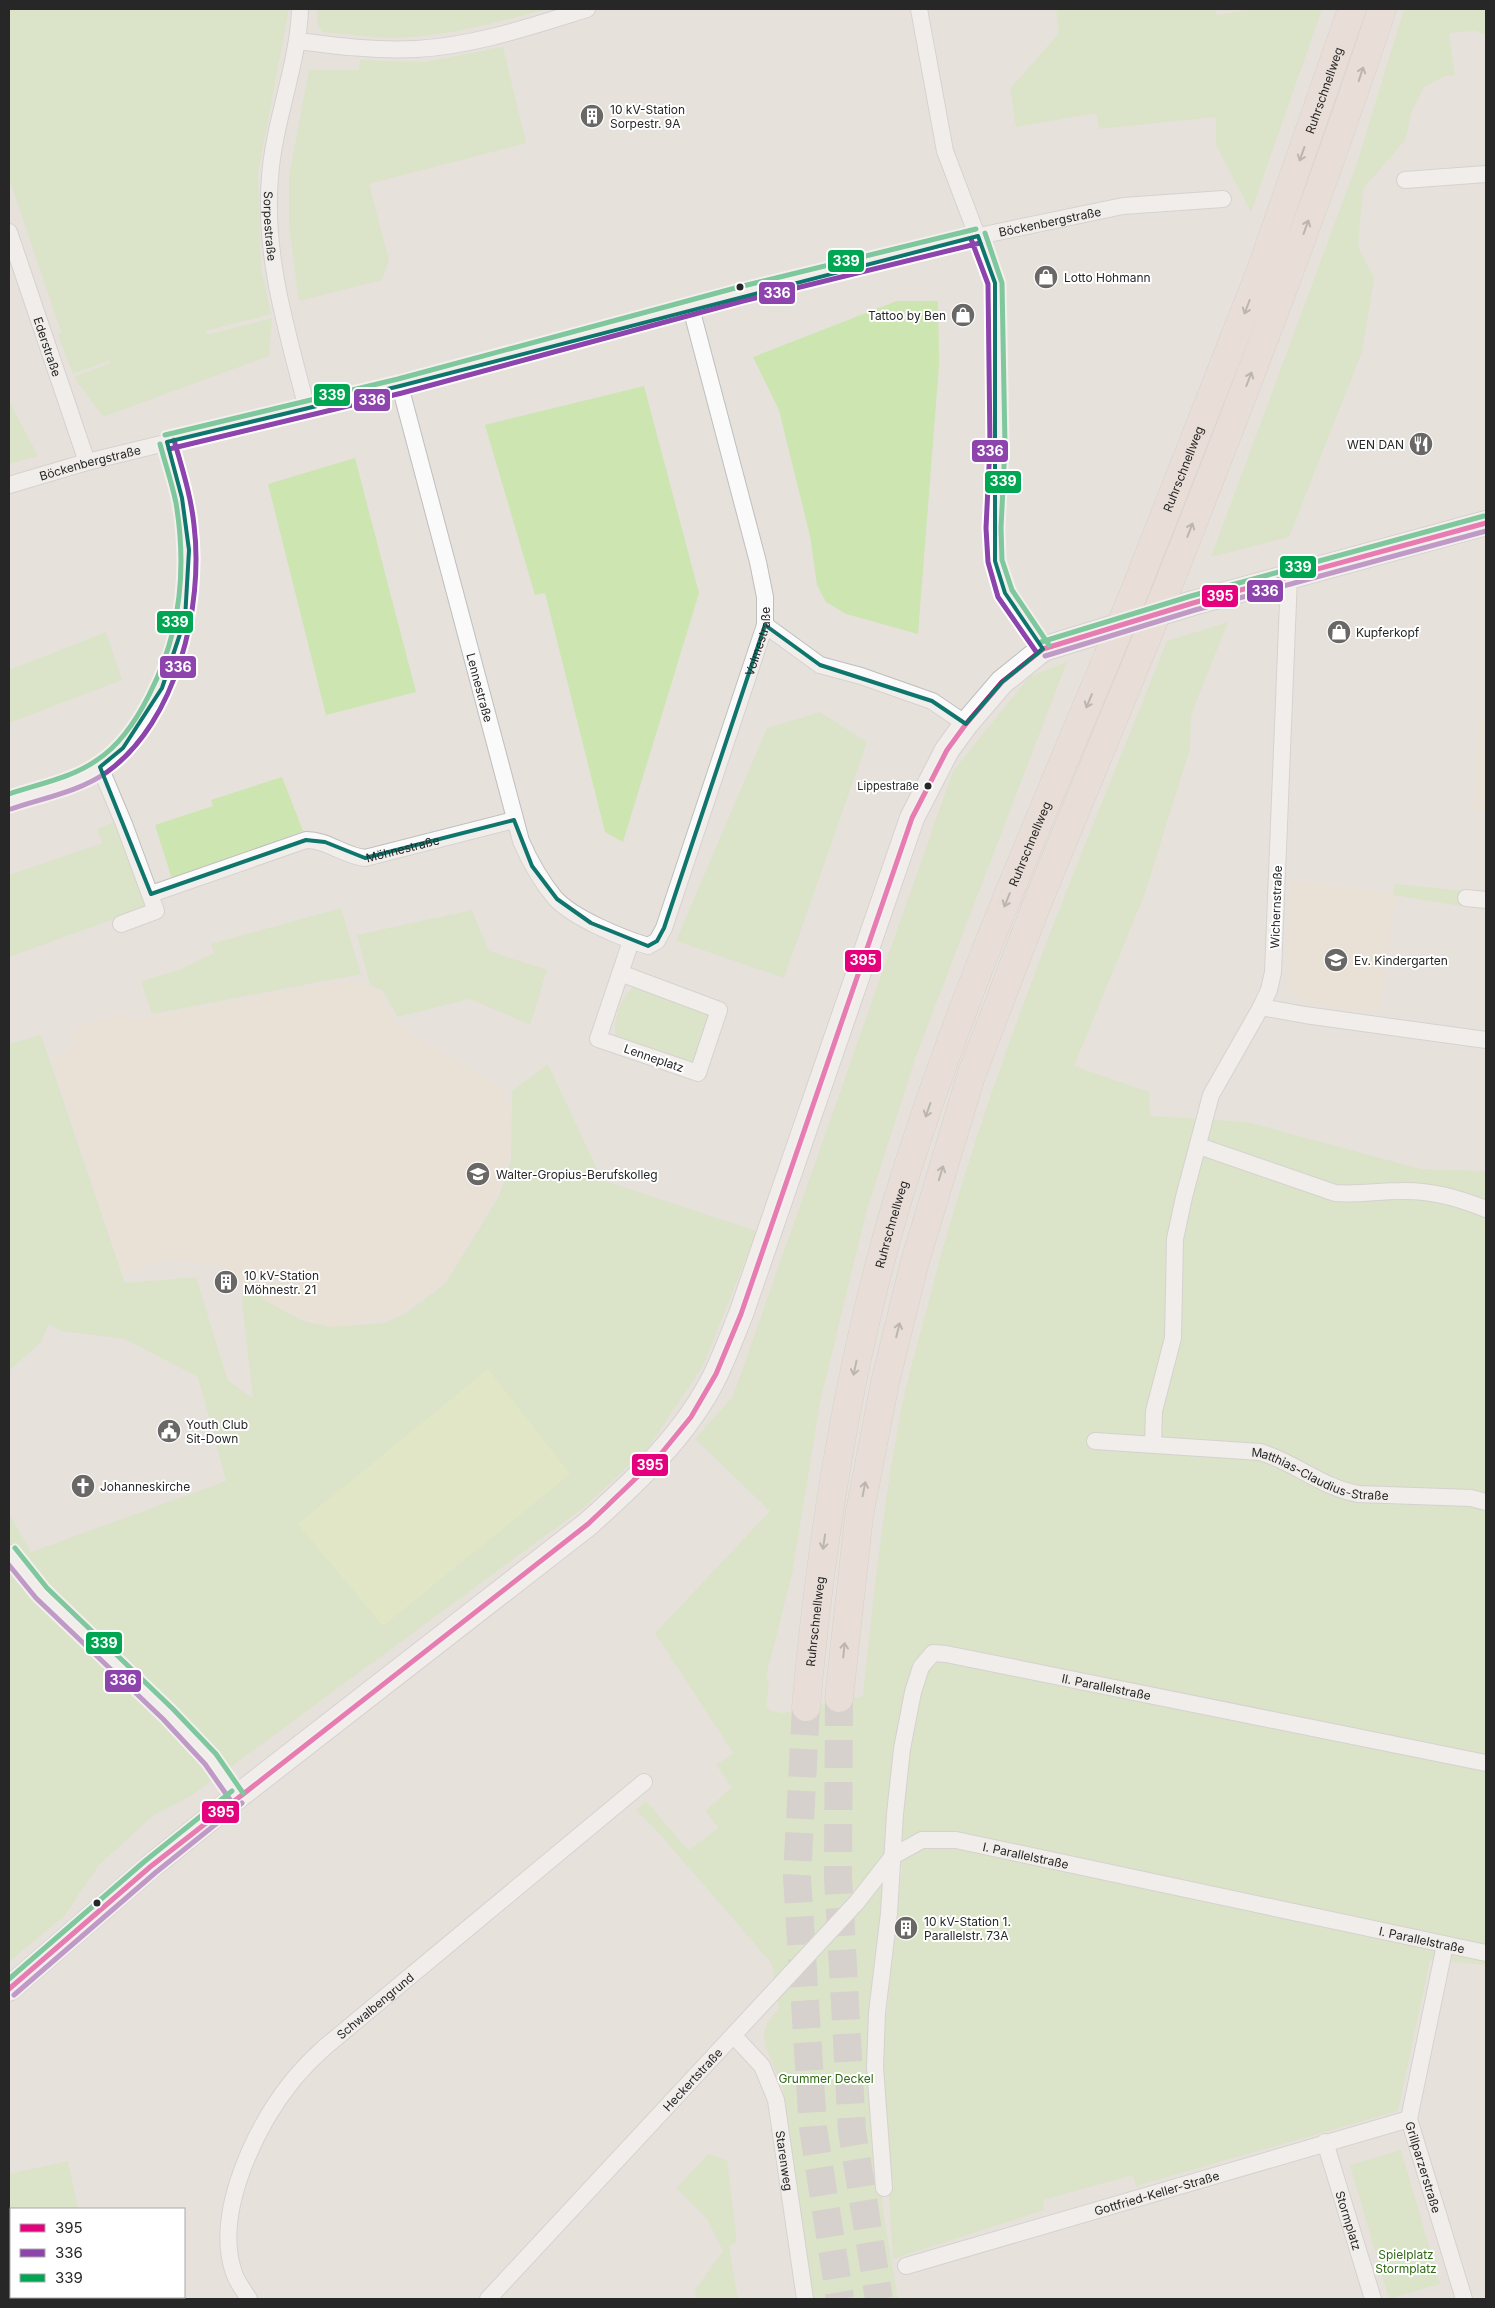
<svg xmlns="http://www.w3.org/2000/svg" width="1495" height="2308" viewBox="0 0 1495 2308" font-family="Inter,sans-serif">
	<style>
		.education { fill: #ecdecf }
		.green { fill: #cce5b1 }
		.pitch { fill: #daeaad }
		.lines { fill: none; stroke-linecap: round; stroke-linejoin: round }
		.highway-tunnel { stroke: #c1bcb8; stroke-width: 28; stroke-dasharray: 28 14; stroke-linecap: butt }
		.street-casing { stroke: #bfbebe; stroke-width: 18 }
		.secondary-casing { stroke: #bfbebe; stroke-width: 26 }
		.highway-casing { stroke: #bfbdbb; stroke-width: 29 }
		.street { stroke: #fbfafa; stroke-width: 16 }
		.secondary { stroke: #fbfafa; stroke-width: 24 }
		.highway { stroke: #e8d8d1; stroke-width: 28 }
		.highway-bridge-casing { stroke: #bfbdbb; stroke-width: 29; stroke-linecap: butt }
		.highway-bridge { stroke: #e8d8d1; stroke-width: 28 }
		.bus-1-casing { stroke: #fff; stroke-width: 9 }
		.bus-2-casing { stroke: #fff; stroke-width: 9 }
		.bus-3-casing { stroke: #fff; stroke-width: 9 }
		.bus-1 { stroke: #e5007d; stroke-width: 5 }
		.bus-2 { stroke: #8e44ad; stroke-width: 5 }
		.bus-3 { stroke: #00a651; stroke-width: 5 }
		.oneway { stroke: #88807c }
		.marked { fill: none; stroke: #0f766e; stroke-width: 4; stroke-linejoin: round }
		.bus-dot { fill: #272727; stroke: #fff; stroke-width: 2 }
		.labels { text-anchor: middle; dominant-baseline: central; stroke-width: 4; stroke-linejoin: round; paint-order: stroke }
		.bus-label { font-size: 11px; fill: #272727; stroke: #fff; text-anchor: end }
		.street-label { font-size: 12px; fill: #272727; stroke: #fff }
		.poi-label { font-size: 12px; fill: #272727; stroke: #fff; text-anchor: start }
		.park-label { font-size: 12px; fill: #2e6913; stroke: #fff }
		.line-badge { stroke: #fff; stroke-width: 2 }
		.badge-label { font-size: 14px; text-anchor: middle; font-weight: bold; fill: #fff }
	</style>
	<rect width="100%" height="100%" fill="#e7e1dc"/>
	<!-- education -->
	<path class="education" d="M1477 721H1486V811H1474Z
		M1290 880 1396 894 1379 1013 1312 1004 1303 1001 1293 994 1288 984 1287 973Z
		M349 980 381 992 393 1020 422 1041 502 1088 511 1109 512 1144 498 1191 447 1279 401 1313 327 1329 268 1303 222 1266 166 1259 124 1275 51 1057 76 1048 70 1031 124 1011 127 1021Z"/>
	<!-- green -->
	<path class="green" d="M9 9H289L258 173 261 268 271 314 206 331 207 335 272 318 269 356 103 417 74 377 110 363 109 361 73 374 58 335 61 332 9 178Z
		M317 9H547C502 21 457 34 411 37 382 40 352 34 322 32L317 23Z
		M1056 9H1215L1216 15 1256 9H1322L1251 212 1216 145V117L1099 129 1096 113 1016 127 1010 89 1059 33Z
		M1404 9H1486V35L1475 31 1449 33 1455 75 1445 76 1424 87 1411 113 1406 139 1363 189 1358 246 1374 279 1362 352 1289 537 1211 557 1357 163Z
		M503 47 526 143 369 184 389 260 382 280 299 301 289 226V176L309 70H359L360 60 425 62Z
		M897 301H938L939 365 918 634 846 614 826 602 817 585 810 536 779 410 753 357Z
		M644 386 699 593 623 842 605 832 545 593 535 595 485 425Z
		M9 401 38 456 9 464Z
		M355 458 416 692 326 715 268 484Z
		M1228 622 1191 715 1190 749 1144 896 1074 1066 1149 1092 1150 1116 1247 1122 1421 1169 1486 1171V1965L1430 1960 1398 2111 1136 2186 1133 2175 1043 2200 1044 2210 893 2259 881 2067 902 1868 886 1821 880 1920 869 2002 868 2043 883 2210 898 2299H813L783 2089 765 2045 764 2033 767 2023 779 2008 772 1964 657 1831 636 1810 646 1801 688 1850 719 1828 705 1811 732 1787 716 1765 733 1753 655 1633 770 1511 695 1439 733 1396 953 771 1030 676 1067 662 916 1056 866 1213 820 1402 792 1574 766 1676 769 1684 766 1706 771 1711 783 1713 863 1696C873 1600 883 1505 901 1410 908 1376 918 1342 927 1308 985 1078 1079 861 1167 641Z
		M106 632 122 680 9 723V670Z
		M820 712 867 742 784 978 676 941 767 728Z
		M282 777 303 831 172 879 155 825 213 806 211 800Z
		M118 820 147 907 9 957V875L102 843 97 829Z
		M1395 884 1467 891 1486 905V910L1393 895Z
		M341 908 361 974 152 1014 141 981 179 970 214 953 211 944Z
		M472 910 489 951 547 970 530 1025 470 999 398 1017 382 990 370 985 357 935Z
		M632 988H639L707 1013 709 1016 696 1060 691 1063 618 1040C609 1030 622 994 632 988Z
		M41 1035 125 1283 196 1277 228 1381 253 1398 242 1303 246 1279 266 1301 303 1321 331 1327 384 1323 406 1313 445 1284 499 1196 511 1160 512 1091 548 1064 602 1180 757 1231 703 1366 648 1448 583 1508 191 1796 154 1815 99 1865 65 1915 9 1962V1514L31 1552 226 1481 198 1377 125 1339 61 1331 49 1324 41 1342 9 1371V1044Z
		M1401 2150 1440 2284 1389 2299 1350 2165Z
		M708 2154 727 2160 737 2242 729 2246 738 2299H697L695 2290 723 2251 707 2219 676 2188Z
		M68 2161 78 2209H11V2297H95L96 2299H9V2174Z"/>
	<!-- pitch -->
	<path class="pitch" d="M488 1369 570 1474 383 1626 298 1524Z"/>
	<g class="lines">
		<!-- highway-tunnel -->
		<path class="highway-tunnel" d="M839 1698 838 1877 852 2131 879 2299
			M806 1707 797 1877 813 2128 840 2299"/>
		<!-- street casing -->
		<g class="street-casing">
			<g id="street">
				<path id="s1" d="M300 9C298 66 274 120 270 177 263 256 288 334 307 409"/>
				<path d="M919 9 945 151 995 283 998 446 993 528 995 561 1005 593 1043 649"/>
				<path d="M298 41C337 46 376 51 416 49 474 46 532 26 587 9"/>
				<path d="M1405 180 1486 174"/>
				<path id="s2" d="M9 232 87 462"/>
				<path id="s3" d="M400 386 521 841C530 862 541 881 555 898 573 918 622 938 648 946L657 941 664 928 765 625V597L758 562 691 308"/>
				<path id="s4" d="M9 485 87 462 400 386 741 294 912 253 955 241 1123 206 1223 199"/>
				<path d="M1289 577 1273 972 1269 990 1261 1007 1305 1015 1486 1040"/>
				<path d="M765 625 820 665 861 676 932 701 966 724"/>
				<path d="M100 767 124 824 156 911 121 924"/>
				<path d="M9 802C37 792 77 783 101 767 123 752 139 728 152 706 188 643 196 571 183 500 179 481 172 461 167 442"/>
				<path id="s5" d="M151 894 306 840C328 840 344 856 365 858L514 820"/>
				<path d="M1466 898 1486 900"/>
				<path d="M620 973 719 1010 698 1073 598 1039 631 941"/>
				<path d="M1199 1146 1335 1193C1357 1195 1378 1191 1400 1191 1431 1190 1458 1198 1486 1209"/>
				<path id="s6" d="M1095 1441 1260 1452C1295 1462 1322 1488 1359 1494L1471 1498 1486 1502"/>
				<path d="M1153 1444 1154 1411 1173 1338 1175 1239 1184 1197 1211 1095 1261 1007"/>
				<path d="M9 1553 41 1593 168 1714 211 1759 237 1797"/>
				<path id="s7" d="M1445 1945 1409 2119 1464 2299"/>
				<path id="s8" d="M734 2036 762 2066 776 2100 805 2299"/>
				<path id="s9" d="M1325 2142 1373 2299"/>
				<path id="s10" d="M884 2188 875 2067 877 2013 889 1913 895 1814 902 1749 913 1692 921 1667 933 1653 946 1654 1486 1763"/>
				<path id="s11" d="M906 2266 1409 2119"/>
				<path id="s12" d="M249 2299C244 2291 237 2282 234 2273 213 2213 256 2126 293 2080 303 2068 314 2057 325 2047L644 1782"/>
				<path id="s13" d="M488 2299 857 1902 893 1856 922 1840H956L1486 1953"/>
			</g>
		</g>
		<!-- secondary casing -->
		<g class="secondary-casing">
			<path id="secondary" d="M9 1989 150 1867 237 1797 588 1524C637 1480 687 1434 716 1374 725 1355 733 1334 741 1314L912 818 947 750 966 724 1002 682 1043 649 1193 603 1486 523"/>
		</g>
		<!-- highway casing -->
		<g class="highway-casing">
			<g id="highway">
				<path d="M1172 576C1246 388 1319 200 1382 9"/>
				<path id="s14" d="M1136 588 1261 270 1352 9"/>
				<path d="M839 1698 859 1516 885 1383 914 1265 971 1076 1037 904 1143 647"/>
				<path id="s15" d="M806 1707C821 1536 848 1367 897 1202 953 1017 1033 835 1108 656"/>
			</g>
		</g>
		<!-- street -->
		<use href="#street" class="street"/>
		<!-- secondary -->
		<use href="#secondary" class="secondary"/>
		<!-- highway -->
		<use href="#highway" class="highway"/>
		<!-- highway-bridge casing -->
		<g class="highway-bridge-casing">
			<path id="highway-bridge" d="M1143 647 1172 576
				M1108 656 1136 588"/>
		</g>
		<!-- highway-bridge -->
		<use href="#highway-bridge" class="highway-bridge"/>
		<!-- bus-1 casing -->
		<g class="bus-1-casing">
			<path id="bus-1" d="M9 1989 150 1867 588 1524 606 1507 660 1455 691 1417 716 1374 741 1314 912 818 947 750 966 724 1002 682 1043 649 1193 603 1486 523"/>
		</g>
		<!-- bus-2 casing -->
		<g class="bus-2-casing">
			<path id="bus-2" d="M971 239 988 284 990 446 986 528 988 562 998 597 1037 653
				M169 449 402 393 743 301 980 243
				M1045 656 1195 610 1486 531
				M11 809C43 798 79 792 107 772 177 722 204 606 194 525 191 496 182 468 174 440
				M9 1565 36 1598 163 1719 205 1764 231 1801
				M14 1995 155 1873 242 1803"/>
		</g>
		<!-- bus-3 casing -->
		<g class="bus-3-casing">
			<path id="bus-3" d="M985 233 1002 283 1005 446 1001 528 1002 560 1012 590 1049 645
				M165 435 398 379 739 287 976 229
				M1041 642 1191 596 1484 516
				M9 794C38 784 72 778 97 760 120 745 137 719 149 695 180 635 187 569 176 503 172 483 165 463 160 444
				M15 1548 47 1588 173 1709 216 1754 243 1793
				M9 1979 145 1861 232 1791"/>
		</g>
		<!-- bus-1 -->
		<use href="#bus-1" class="bus-1"/>
		<!-- bus-2 -->
		<use href="#bus-2" class="bus-2"/>
		<!-- bus-3 -->
		<use href="#bus-3" class="bus-3"/>
	</g>
	<!-- one-way arrows -->
	<defs><path id="oneway-shaft" d="M-6 0H5M1.5-3L5.5 0L1.5 3" fill="none" stroke-width="1.6" stroke-linecap="round" stroke-linejoin="round" transform="scale(1.25)"/></defs>
	<g class="oneway">
		<use href="#oneway-shaft" transform="translate(1361 74) rotate(-72)"/>
		<use href="#oneway-shaft" transform="translate(1302 154) rotate(109)"/>
		<use href="#oneway-shaft" transform="translate(1306 227) rotate(-70)"/>
		<use href="#oneway-shaft" transform="translate(1247 307) rotate(111)"/>
		<use href="#oneway-shaft" transform="translate(1249 379) rotate(-69)"/>
		<use href="#oneway-shaft" transform="translate(1190 530) rotate(-69)"/>
		<use href="#oneway-shaft" transform="translate(1089 701) rotate(113)"/>
		<use href="#oneway-shaft" transform="translate(1007 900) rotate(112)"/>
		<use href="#oneway-shaft" transform="translate(928 1110) rotate(109)"/>
		<use href="#oneway-shaft" transform="translate(941 1173) rotate(-73)"/>
		<use href="#oneway-shaft" transform="translate(898 1330) rotate(-76)"/>
		<use href="#oneway-shaft" transform="translate(855 1368) rotate(102)"/>
		<use href="#oneway-shaft" transform="translate(864 1489) rotate(-79)"/>
		<use href="#oneway-shaft" transform="translate(824 1542) rotate(98)"/>
		<use href="#oneway-shaft" transform="translate(844 1650) rotate(-84)"/>
	</g>
	<!-- marked area -->
	<path d="M0 0H1495V2308H0ZM978 236 995 283V561L1005 593 1043 649 1002 682 966 724 932 701 820 665 765 625 664 928 657 941 648 946 591 923 557 899 532 866 514 820 365 858 325 842 306 840 151 894 100 767 123 748 162 688 185 619 189 550 182 498 167 442 400 386Z" fill="#e7e1dc" fill-opacity=".55" fill-rule="evenodd"/>
	<path class="marked" d="M978 236 995 283V561L1005 593 1043 649 1002 682 966 724 932 701 820 665 765 625 664 928 657 941 648 946 591 923 557 899 532 866 514 820 365 858 325 842 306 840 151 894 100 767 123 748 162 688 185 619 189 550 182 498 167 442 400 386Z"/>
	<!-- icons -->
	<defs>
		<g id="building-disc" transform="scale(1.25)"><circle r="9.5" fill="#6a6866" stroke="#fff"/><path d="M-4-6H4V6H1V3H-1V6H-4ZM-2.5-4.3h1.7v1.8h-1.7ZM.8-4.3h1.7v1.8H.8ZM-2.5-1h1.7V.8h-1.7ZM.8-1h1.7V.8H.8Z" fill="#fff"/></g>
		<g id="shop-disc" transform="scale(1.25)"><circle r="9.5" fill="#6a6866" stroke="#fff"/><path d="M-5-2.5h2.3a2.7 3.5 0 0 1 5.4 0H5L5.5 6h-11ZM-1.5-2.5h3a1.5 2.3 0 0 0-3 0Z" fill="#fff"/></g>
		<g id="restaurant-disc" transform="scale(1.25)"><circle r="9.5" fill="#6a6866" stroke="#fff"/><path d="M-5-6h1v4h1v-4h1v4h1v-4h1v5L-1.5 .5V6h-2V.5L-5-1ZM5-6V6H3V1.5H1.5Q1.5-4 5-6Z" fill="#fff"/></g>
		<g id="school-disc" transform="scale(1.25)"><circle r="9.5" fill="#6a6866" stroke="#fff"/><path d="M0-5L7-2L0 1L-7-2ZM-4 1L0 2.5L4 1V4Q0 6-4 4Z" fill="#fff"/></g>
		<g id="civic-disc" transform="scale(1.25)"><circle r="9.5" fill="#6a6866" stroke="#fff"/><path d="M-.6-6.5H3V-4.5H.6V-3L4-1V1h2V6H-6V1h2V-1L-.6-3ZM-1.2 2.5V6h2.4V2.5Z" fill="#fff"/></g>
		<g id="church-disc" transform="scale(1.25)"><circle r="9.5" fill="#6a6866" stroke="#fff"/><path d="M-1.2-6h2.4v3.5h3.3v2.4h-3.3V6h-2.4V-.1h-3.3v-2.4h3.3Z" fill="#fff"/></g>
	</defs>
	<g fill-rule="evenodd">
		<use href="#building-disc" x="592" y="116"/>
		<use href="#shop-disc" x="1046" y="277"/>
		<use href="#shop-disc" x="963" y="315"/>
		<use href="#restaurant-disc" x="1421" y="444"/>
		<use href="#shop-disc" x="1339" y="632"/>
		<use href="#school-disc" x="1336" y="960"/>
		<use href="#school-disc" x="478" y="1174"/>
		<use href="#building-disc" x="226" y="1282"/>
		<use href="#civic-disc" x="169" y="1431"/>
		<use href="#church-disc" x="83" y="1486"/>
		<use href="#building-disc" x="906" y="1928"/>
	</g>
	<!-- markers -->
	<g class="bus-dot">
		<circle cx="740" cy="287" r="4.5"/>
		<circle cx="928" cy="786" r="4.5"/>
		<circle cx="97" cy="1903" r="4.5"/>
	</g>
	<g class="labels">
		<!-- bus labels -->
		<g class="bus-label">
			<text x="919" y="786">Lippestraße</text>
		</g>
		<!-- street labels -->
		<g class="street-label">
			<text stroke="none"><textPath href="#s14" startOffset="532">Ruhrschnellweg</textPath></text>
			<text stroke="none"><textPath href="#s4" startOffset="1074">Böckenbergstraße</textPath></text>
			<text stroke="none"><textPath href="#s1" startOffset="220">Sorpestraße</textPath></text>
			<text stroke="none"><textPath href="#s2" startOffset="121">Ederstraße</textPath></text>
			<text stroke="none"><textPath href="#s4" startOffset="84">Böckenbergstraße</textPath></text>
			<text stroke="none"><textPath href="#s14" startOffset="128">Ruhrschnellweg</textPath></text>
			<text stroke="none"><textPath href="#s3" startOffset="970">Volmestraße</textPath></text>
			<text stroke="none"><textPath href="#s3" startOffset="312">Lennestraße</textPath></text>
			<text stroke="none"><textPath href="#s15" startOffset="896">Ruhrschnellweg</textPath></text>
			<text stroke="none"><textPath href="#s5" startOffset="265">Möhnestraße</textPath></text>
			<text transform="translate(1276 907) rotate(-88)">Wichernstraße</text>
			<text transform="translate(654 1058) rotate(19)">Lenneplatz</text>
			<text stroke="none"><textPath href="#s15" startOffset="491">Ruhrschnellweg</textPath></text>
			<text stroke="none"><textPath href="#s6" startOffset="230">Matthias-Claudius-Straße</textPath></text>
			<text stroke="none"><textPath href="#s15" startOffset="86">Ruhrschnellweg</textPath></text>
			<text stroke="none"><textPath href="#s10" startOffset="720">II. Parallelstraße</textPath></text>
			<text stroke="none"><textPath href="#s13" startOffset="739">I. Parallelstraße</textPath></text>
			<text stroke="none"><textPath href="#s13" startOffset="1144">I. Parallelstraße</textPath></text>
			<text stroke="none"><textPath href="#s12" startOffset="350">Schwalbengrund</textPath></text>
			<text stroke="none"><textPath href="#s13" startOffset="300">Heckertstraße</textPath></text>
			<text stroke="none"><textPath href="#s8" startOffset="139">Starenweg</textPath></text>
			<text stroke="none"><textPath href="#s7" startOffset="228">Grillparzerstraße</textPath></text>
			<text stroke="none"><textPath href="#s11" startOffset="261">Gottfried-Keller-Straße</textPath></text>
			<text stroke="none"><textPath href="#s9" startOffset="82">Stormplatz</textPath></text>
		</g>
		<!-- poi labels -->
		<g class="poi-label">
			<text x="610" y="109">10 kV-Station<tspan x="610" dy="14">Sorpestr. 9A</tspan></text>
			<text x="1064" y="277">Lotto Hohmann</text>
			<text x="946" y="315" text-anchor="end">Tattoo by Ben</text>
			<text x="1404" y="444" text-anchor="end">WEN DAN</text>
			<text x="1356" y="632">Kupferkopf</text>
			<text x="1354" y="960">Ev. Kindergarten</text>
			<text x="496" y="1174">Walter-Gropius-Berufskolleg</text>
			<text x="244" y="1275">10 kV-Station<tspan x="244" dy="14">Möhnestr. 21</tspan></text>
			<text x="186" y="1424">Youth Club<tspan x="186" dy="14">Sit-Down</tspan></text>
			<text x="100" y="1486">Johanneskirche</text>
			<text x="924" y="1921">10 kV-Station 1.<tspan x="924" dy="14">Parallelstr. 73A</tspan></text>
		</g>
		<!-- park labels -->
		<g class="park-label">
			<text x="826" y="2078">Grummer Deckel</text>
			<text x="1406" y="2254">Spielplatz<tspan x="1406" dy="14">Stormplatz</tspan></text>
		</g>
	</g>
	<g class="line-badge">
		<rect x="827" y="249" width="38" height="24" rx="5" fill="#00a651"/>
		<rect x="758" y="281" width="38" height="24" rx="5" fill="#8e44ad"/>
		<rect x="313" y="383" width="38" height="24" rx="5" fill="#00a651"/>
		<rect x="353" y="388" width="38" height="24" rx="5" fill="#8e44ad"/>
		<rect x="971" y="439" width="38" height="24" rx="5" fill="#8e44ad"/>
		<rect x="984" y="470" width="38" height="24" rx="5" fill="#00a651"/>
		<rect x="1279" y="555" width="38" height="24" rx="5" fill="#00a651"/>
		<rect x="1246" y="579" width="38" height="24" rx="5" fill="#8e44ad"/>
		<rect x="1201" y="584" width="38" height="24" rx="5" fill="#e5007d"/>
		<rect x="156" y="610" width="38" height="24" rx="5" fill="#00a651"/>
		<rect x="159" y="655" width="38" height="24" rx="5" fill="#8e44ad"/>
		<rect x="844" y="949" width="38" height="24" rx="5" fill="#e5007d"/>
		<rect x="631" y="1453" width="38" height="24" rx="5" fill="#e5007d"/>
		<rect x="85" y="1631" width="38" height="24" rx="5" fill="#00a651"/>
		<rect x="104" y="1669" width="38" height="24" rx="5" fill="#8e44ad"/>
		<rect x="201" y="1800" width="39" height="24" rx="5" fill="#e5007d"/>
	</g>
	<g class="badge-label">
		<text x="846" y="266">339</text>
		<text x="777" y="298">336</text>
		<text x="332" y="400">339</text>
		<text x="372" y="405">336</text>
		<text x="990" y="456">336</text>
		<text x="1003" y="486">339</text>
		<text x="1298" y="572">339</text>
		<text x="1265" y="596">336</text>
		<text x="1220" y="601">395</text>
		<text x="175" y="627">339</text>
		<text x="178" y="672">336</text>
		<text x="863" y="965">395</text>
		<text x="650" y="1470">395</text>
		<text x="104" y="1648">339</text>
		<text x="123" y="1685">336</text>
		<text x="221" y="1817">395</text>
	</g>
	<!-- border -->
	<rect width="1495" height="2308" fill="none" stroke="#272727" stroke-width="20"/>
	<!-- legend -->
	<rect x="10" y="2208" width="175" height="90" fill="#ffffff" stroke="#a9a9a9"/>
	<rect x="20" y="2224" width="25" height="8" fill="#e5007d" stroke="#a9a9a9"/>
	<text x="55" y="2233" font-size="15" fill="#272727">395</text>
	<rect x="20" y="2249" width="25" height="8" fill="#8e44ad" stroke="#a9a9a9"/>
	<text x="55" y="2258" font-size="15" fill="#272727">336</text>
	<rect x="20" y="2274" width="25" height="8" fill="#00a651" stroke="#a9a9a9"/>
	<text x="55" y="2283" font-size="15" fill="#272727">339</text>
</svg>
